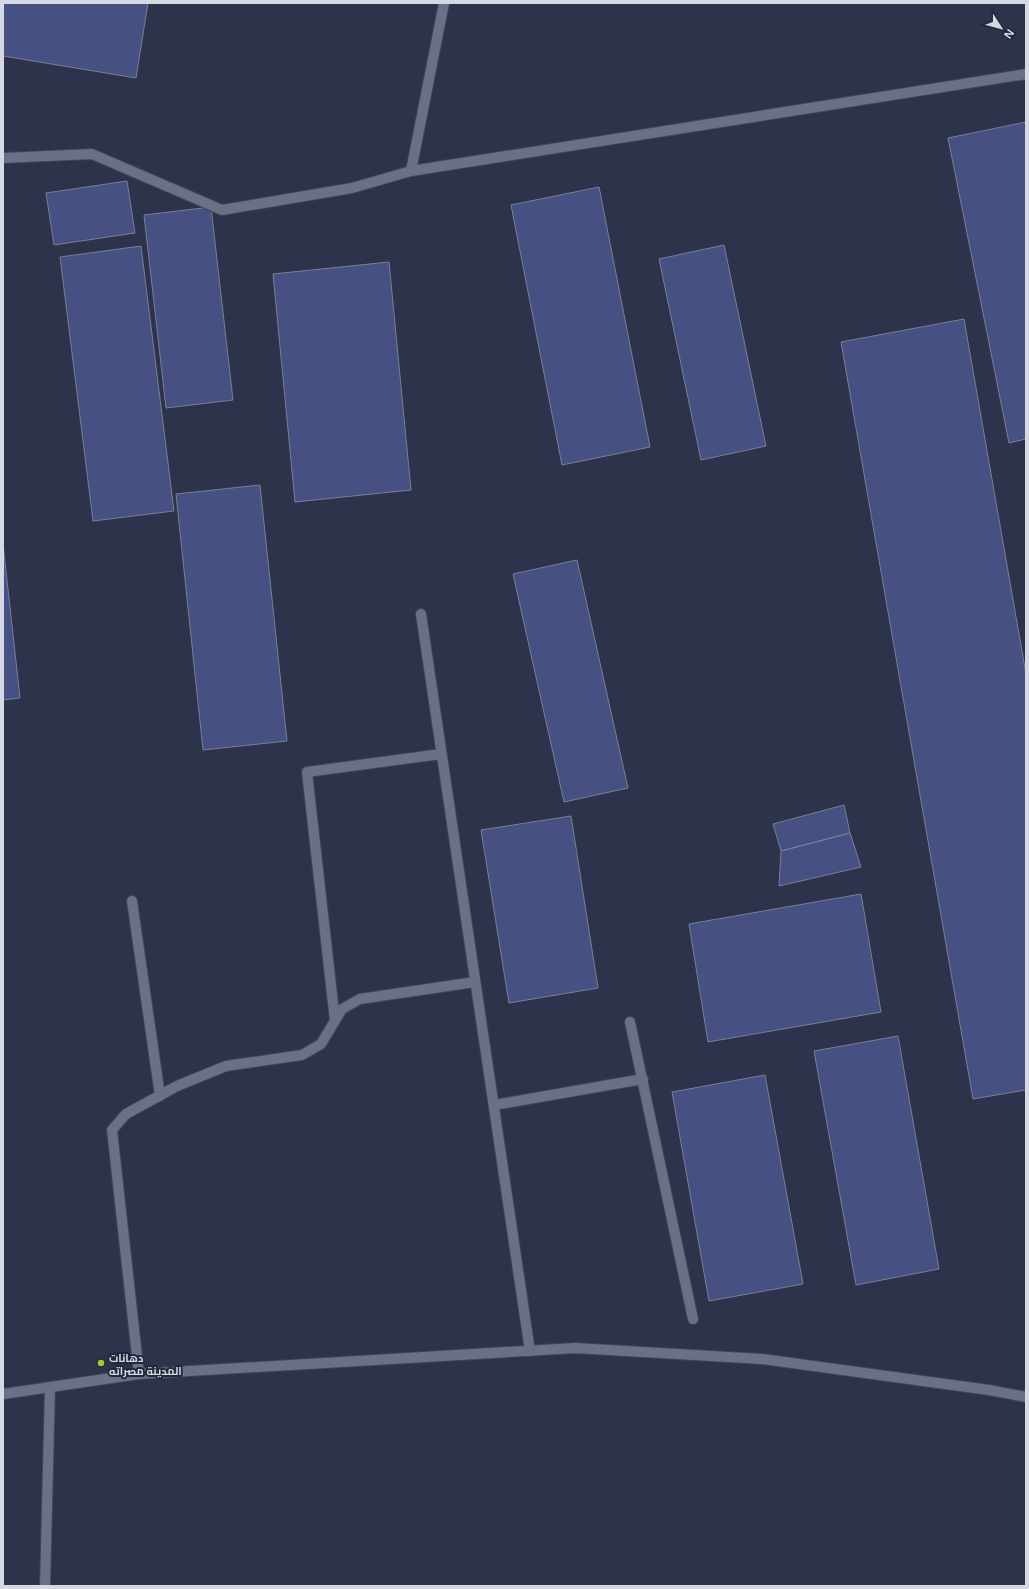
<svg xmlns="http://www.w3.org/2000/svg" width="1029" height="1589" viewBox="0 0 1029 1589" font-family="'Noto Sans',Cairo,sans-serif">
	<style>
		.built { fill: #2d334b }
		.building { fill: #465083; stroke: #7a7f95 }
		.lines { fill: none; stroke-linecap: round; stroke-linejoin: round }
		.service-casing { stroke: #414554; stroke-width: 12 }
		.minor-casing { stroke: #414554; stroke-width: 12 }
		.service { stroke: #6a7086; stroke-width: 10 }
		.minor { stroke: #6a7086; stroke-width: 10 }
		.poi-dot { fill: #a0c92b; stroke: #24283b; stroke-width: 1.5 }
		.labels { text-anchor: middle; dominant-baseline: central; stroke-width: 4; stroke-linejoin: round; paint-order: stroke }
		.poi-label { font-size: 11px; font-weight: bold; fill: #d6d9e5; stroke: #24283b; text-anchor: start }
	</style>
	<rect width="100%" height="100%" fill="#24283b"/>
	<!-- built -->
	<path class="built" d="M3 3H1026V1586H3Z"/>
	<!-- building -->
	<path class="building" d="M3 3H148L136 78 3 56Z
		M1026 122V439L1009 443 948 138Z
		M127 181 135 233 54 245 46 193Z
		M599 187 650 447 562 465 511 205Z
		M211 207 233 400 166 408 144 215Z
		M724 245 766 446 701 460 659 259Z
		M141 246 174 511 93 521 60 257Z
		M389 262 411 490 295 502 273 274Z
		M964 319 1026 674V1090L973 1099 841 342Z
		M260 485 287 741 203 750 176 494Z
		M3 544 20 698 3 700Z
		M577 560 628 788 564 802 513 574Z
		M844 805 850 833 781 851 773 824Z
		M571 816 598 988 509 1003 481 830Z
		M850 833 861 867 779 886 781 851Z
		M861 894 881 1012 708 1042 689 924Z
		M898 1036 939 1269 856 1285 814 1051Z
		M765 1075 803 1284 709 1301 672 1092Z"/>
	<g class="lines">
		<!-- service casing -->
		<g class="service-casing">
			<path id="service" d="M411 171 444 3
				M421 614 530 1351
				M132 901 160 1096
				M335 1021 307 772 441 754
				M630 1022 693 1319
				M494 1105 643 1079
				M139 1374 112 1130 126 1114 177 1086 226 1066 302 1055 321 1044 342 1009 360 999 475 982
				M3 1394 139 1374 575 1348 762 1359 989 1390 1026 1397
				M45 1586 50 1387"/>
		</g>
		<!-- minor casing -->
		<g class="minor-casing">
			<path id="minor" d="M3 158 92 154 222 210 352 188 411 171 1026 74"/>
		</g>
		<!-- service -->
		<use href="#service" class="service"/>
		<!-- minor -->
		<use href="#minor" class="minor"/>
	</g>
	<!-- markers -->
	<circle class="poi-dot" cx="101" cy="1363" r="4"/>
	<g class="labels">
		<!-- poi labels -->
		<g class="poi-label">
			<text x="109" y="1357">دهانات<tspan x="109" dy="13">المدينة مصراته</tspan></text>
		</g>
	</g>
	<!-- border -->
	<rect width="1029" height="1589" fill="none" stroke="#d6d9e5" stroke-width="8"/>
	<!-- north arrow -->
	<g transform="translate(1001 28) rotate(126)" stroke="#24283b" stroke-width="3" paint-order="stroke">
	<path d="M0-3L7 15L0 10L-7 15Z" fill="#d6d9e5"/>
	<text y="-6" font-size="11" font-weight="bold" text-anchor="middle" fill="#d6d9e5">N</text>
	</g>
</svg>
